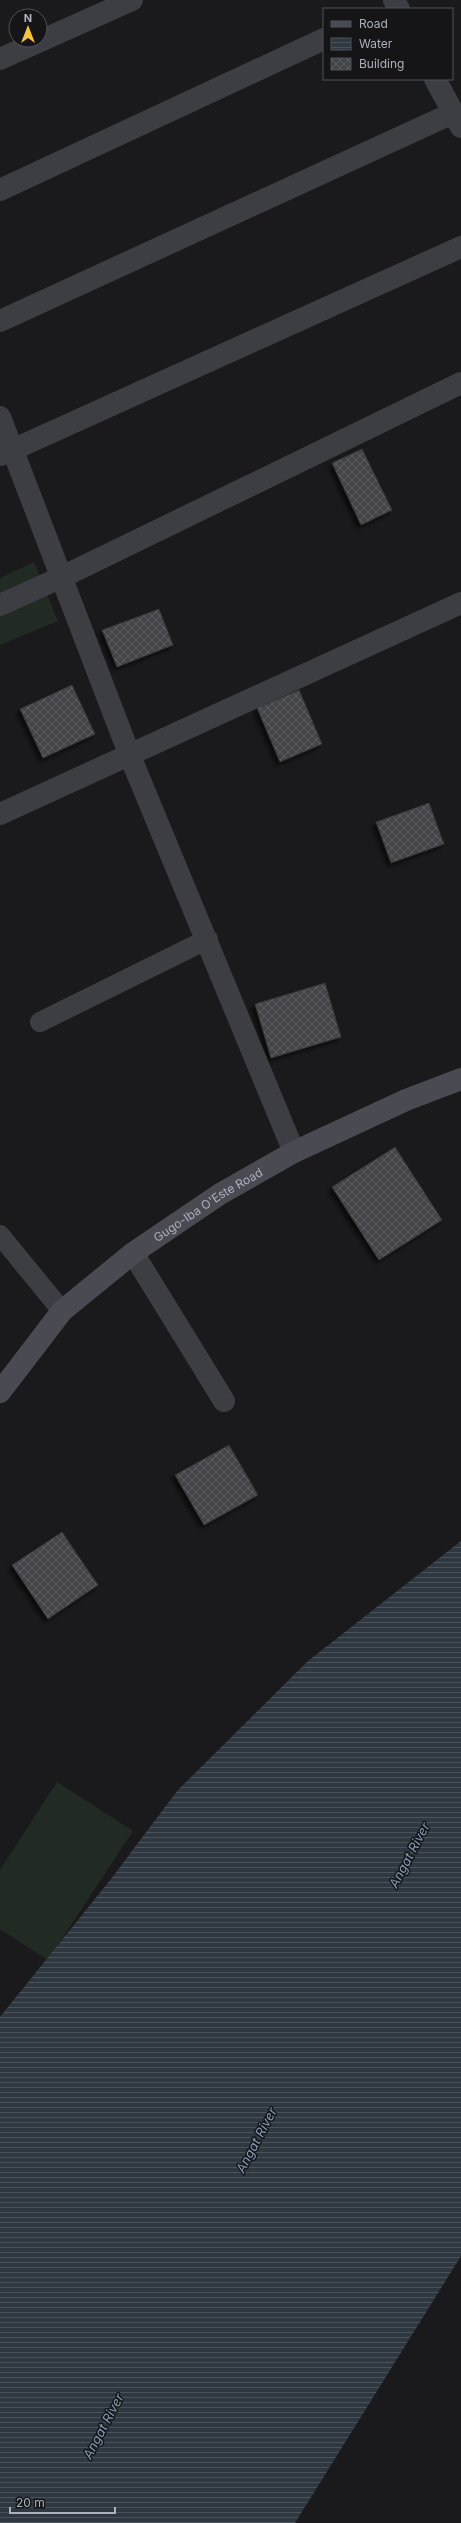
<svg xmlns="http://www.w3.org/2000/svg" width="461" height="2523" viewBox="0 0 461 2523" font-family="Inter,sans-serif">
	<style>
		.grass { fill: #222b23 }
		.water { fill: url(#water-rules) }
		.building { fill: url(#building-cross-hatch); stroke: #343438; filter: url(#shadow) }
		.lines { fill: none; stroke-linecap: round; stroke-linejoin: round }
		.lane { stroke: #3d3d44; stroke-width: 20 }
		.street { stroke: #3d3d44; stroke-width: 22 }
		.secondary { stroke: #494a52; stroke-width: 22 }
		.labels { text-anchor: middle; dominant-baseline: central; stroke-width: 3; stroke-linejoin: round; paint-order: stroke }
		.street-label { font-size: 12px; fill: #acb0bc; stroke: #151517 }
		.water-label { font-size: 13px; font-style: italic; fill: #839bb7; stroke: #151517 }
	</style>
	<defs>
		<pattern id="water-rules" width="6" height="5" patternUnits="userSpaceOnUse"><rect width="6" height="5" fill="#2f3841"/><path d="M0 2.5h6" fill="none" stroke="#4a525a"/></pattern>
		<pattern id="building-cross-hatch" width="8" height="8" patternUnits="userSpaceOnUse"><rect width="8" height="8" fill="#444549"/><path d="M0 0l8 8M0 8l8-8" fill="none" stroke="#5c5d61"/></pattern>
		<filter id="shadow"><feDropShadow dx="-3.5" dy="3.5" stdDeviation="2" flood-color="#0009"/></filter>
	</defs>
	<rect width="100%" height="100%" fill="#1a1a1c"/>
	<!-- grass -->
	<path class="grass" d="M34 562 58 621 0 645V578Z
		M57 1782 133 1831 48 1960 0 1929V1870Z"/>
	<!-- water -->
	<path class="water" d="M461 1541V2256L295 2523H0V2017L111 1879 177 1791 308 1661Z"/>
	<!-- building -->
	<path class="building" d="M362 449 392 510 361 525 332 463Z
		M159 609 173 645 117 667 102 630Z
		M72 685 95 734 43 758 20 709Z
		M299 690 322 744 280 762 257 708Z
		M429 803 444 844 391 863 376 822Z
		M325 983 341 1037 271 1058 255 1004Z
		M395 1147 442 1220 379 1260 332 1187Z
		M229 1445 258 1495 204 1525 175 1475Z
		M62 1532 98 1585 48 1619 12 1565Z"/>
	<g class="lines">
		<!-- lane -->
		<path class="lane" d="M40 1022 208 939
			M0 1235 62 1311"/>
		<!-- street -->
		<path class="street" d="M394 0 399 9
			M0 59 132 0
			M435 79 461 127
			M0 190 324 39
			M0 321 453 113
			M0 417 130 756 294 1152
			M1 455 461 247
			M0 605 62 577 461 383
			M0 814 461 603
			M133 1253 224 1401"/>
		<!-- secondary -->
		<path class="secondary" id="s1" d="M0 1392 62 1311 133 1253 220 1194 294 1152 406 1100 461 1079"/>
	</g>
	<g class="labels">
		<!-- street labels -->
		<g class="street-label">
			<text stroke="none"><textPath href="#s1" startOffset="283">Gugo-Iba O'Este Road</textPath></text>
		</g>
		<!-- water labels -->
		<g class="water-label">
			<text transform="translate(409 1855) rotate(-62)">Angat River</text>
			<text transform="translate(256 2140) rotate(-62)">Angat River</text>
			<text transform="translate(103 2426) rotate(-62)">Angat River</text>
		</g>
	</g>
	<!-- legend -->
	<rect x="323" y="8" width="130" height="72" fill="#151517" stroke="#515359"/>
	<rect x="331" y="21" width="20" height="6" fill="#494a52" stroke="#515359"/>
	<text x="359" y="28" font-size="12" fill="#acb0bc">Road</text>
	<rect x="331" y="38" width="20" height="12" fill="url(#water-rules)" stroke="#515359"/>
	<text x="359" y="48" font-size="12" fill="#acb0bc">Water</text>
	<rect x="331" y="58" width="20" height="12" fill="url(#building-cross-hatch)" stroke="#515359"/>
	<text x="359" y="68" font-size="12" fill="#acb0bc">Building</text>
	<!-- north arrow -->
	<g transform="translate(28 28)"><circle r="19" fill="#151517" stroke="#515359"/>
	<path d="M0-3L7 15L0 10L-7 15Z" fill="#f7c637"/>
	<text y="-6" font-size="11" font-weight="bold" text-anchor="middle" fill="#acb0bc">N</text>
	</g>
	<!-- scale -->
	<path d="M10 2507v6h105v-6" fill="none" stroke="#acb0bc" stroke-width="2"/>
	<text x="16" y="2507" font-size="12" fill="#acb0bc" stroke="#151517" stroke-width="3" paint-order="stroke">20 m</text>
</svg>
